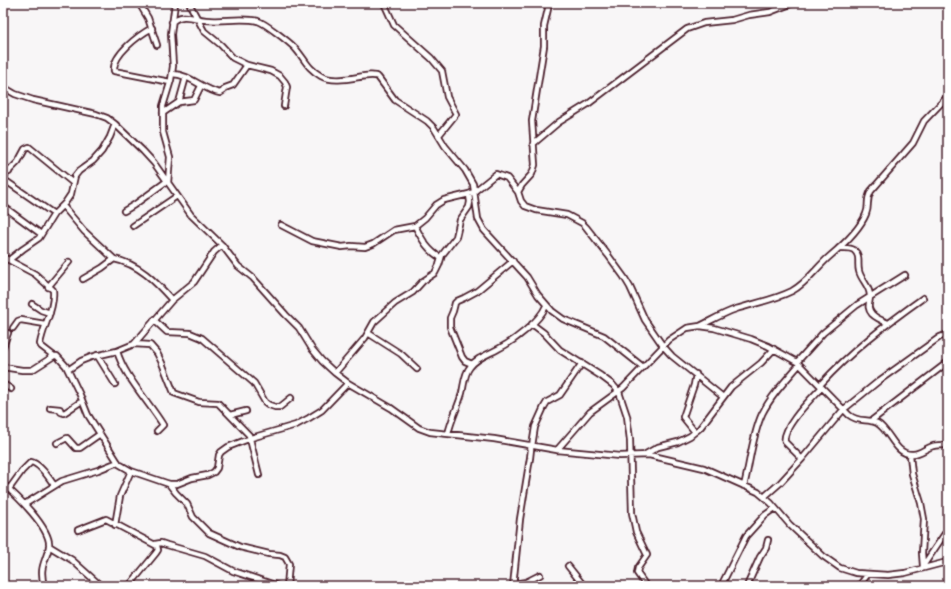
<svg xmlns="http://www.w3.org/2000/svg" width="951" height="589" viewBox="0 0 951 589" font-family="'Comic Neue',sans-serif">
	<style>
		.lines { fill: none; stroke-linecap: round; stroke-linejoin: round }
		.street-casing { stroke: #4a1f2b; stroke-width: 8 }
		.street { stroke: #fff; stroke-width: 4.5 }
	</style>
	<rect width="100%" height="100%" fill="#f8f6f7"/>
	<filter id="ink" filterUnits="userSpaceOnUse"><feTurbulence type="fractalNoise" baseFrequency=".025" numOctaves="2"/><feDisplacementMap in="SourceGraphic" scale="8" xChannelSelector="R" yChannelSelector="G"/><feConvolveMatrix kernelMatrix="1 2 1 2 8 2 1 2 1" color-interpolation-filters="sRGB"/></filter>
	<g filter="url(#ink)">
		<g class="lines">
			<!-- street casing -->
			<g class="street-casing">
				<path id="street" d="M139 3 148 18 157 45
					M189 3 204 31 221 45 233 58 247 65 271 71 280 76 285 82 287 87 284 106
					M384 3 394 25 431 58 442 71 447 97 456 114 439 135
					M548 3V9L544 26V46L532 121 535 165 532 174 522 185 518 192 521 201 525 206 536 210 567 215 582 223 586 227 608 255 624 277 630 287 645 320 663 346 672 356 723 397
					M172 22C183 12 193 19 206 20 223 22 241 17 258 21 265 23 289 42 295 48 305 59 307 68 321 76 339 86 369 71 378 77L395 100 427 121 434 128 445 146 465 170 473 184 478 219 484 230 527 277 538 295 552 311 563 319 604 336 643 367
					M152 28C139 35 112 55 114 71L170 82
					M172 74C190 74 203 90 220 93L223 91 225 88 233 85 247 65
					M3 87 15 94 33 100 96 114 107 118 115 124 143 151 154 163 191 215 222 245 238 266 253 278 286 315 299 328 312 349 322 361 335 373 348 383 391 408 419 428 430 432 494 439 557 450 620 456 649 455 704 468 758 492 771 503 790 525 823 556 840 568 856 573 888 575 905 573 943 563 948 564
					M179 102 186 77
					M163 113 179 102 194 100 201 86
					M533 144 559 122 588 104 687 29 704 23 732 20 749 15 770 12 793 3
					M3 164 9 172
					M3 177 18 162 25 149 29 147 73 183
					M3 179 54 214
					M168 183 170 157 163 132V106L171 80 173 66 171 34 175 3
					M3 206 41 234
					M63 206 84 231 114 259C139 264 155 281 172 300
					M124 211 134 205 167 181
					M281 225 312 241 342 247 351 246 365 247 373 244 394 230 415 226 425 218 436 205 444 200 469 194 475 191 496 174 507 178 518 192
					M133 226 177 196
					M415 226C422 239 427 250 441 258
					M839 248C844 248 850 247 854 250 861 256 857 263 859 271 861 280 870 286 870 296 870 303 866 307 872 314 876 318 883 321 888 323
					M3 257 35 274 53 290C55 308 43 326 40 344L41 346 54 356
					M9 260 23 249 39 238 54 214 65 203 71 194 75 176 79 171 93 161 102 151 110 137 115 124
					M83 279 102 268 114 259
					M48 287 69 262
					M32 304 41 310 50 313
					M154 320 167 332 190 333 202 338 254 383 265 402 269 405 275 407H280L291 398
					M532 324 544 333 560 350 601 376 613 385 619 392 627 416 630 440 632 513 636 532 647 555 638 568 637 573 646 586
					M700 326C712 320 724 313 736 309 755 303 774 300 792 291 807 283 817 267 830 256 843 245 860 229 866 214 870 205 865 202 871 191L913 143 924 121 948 96
					M13 328 18 321 21 320 45 324
					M368 333 401 354 417 369
					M134 344 150 345 157 353 162 363 174 393 199 402 218 403 249 435 259 475
					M3 347 8 333
					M117 351C124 376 149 402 163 425L157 431
					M97 355 115 384
					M797 362 823 333 857 305 905 275
					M472 364 465 361 462 357 450 327V318L453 311 455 303 457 301 464 298 477 291 513 261
					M3 367 22 370H32L54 356H57L66 366 80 395 88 415 119 464 131 471 169 484H177L192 478 208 475 214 472 217 468 219 455 221 452 228 447 251 438 296 425 309 418 322 410 348 383
					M68 370 81 361 91 357 117 351 134 344 172 300 194 282 214 252 222 245
					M335 373 365 338 374 322 395 303 413 292 423 281 435 273 439 265 442 255 456 237 460 220 469 207 470 202 469 194
					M3 384 11 389
					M820 385C851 351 885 325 923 298
					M50 408 60 409 61 412 64 413 82 401
					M230 415 246 411
					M871 421 948 362
					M695 432 683 417 694 385 696 374
					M448 434C451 420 458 407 462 393 464 385 464 374 470 367 476 358 489 354 498 349 514 341 539 322 546 306
					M57 443 67 438 76 448H80L100 434
					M532 446 535 427 544 407 547 402 560 395 582 363
					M557 450 590 412 623 388 669 340 687 328 700 326 714 328 751 339 768 346 797 362 849 415C859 423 867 418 877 423 890 430 895 456 913 454 920 454 926 448 933 446 937 445 943 445 948 445
					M644 455 658 447 678 442 690 436 700 428 731 387 761 363 774 349
					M910 455 912 474 921 503 924 519 922 553 923 566
					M802 459 785 442C781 428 812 398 821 388
					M3 484C16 495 52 529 49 547 45 564 39 566 44 586
					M169 484 176 493 187 504 193 517 209 533 240 547 269 554 280 555 285 557 289 564 287 586
					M744 486C750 463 752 436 762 414 771 396 786 380 799 365
					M9 489 22 471 31 462C39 463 50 479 54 485
					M764 497 780 483 802 459 843 410 880 380 940 337 948 334
					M25 504 62 481 98 470 118 462
					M115 525 120 496 131 471
					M78 530 106 519 157 546 158 550 156 553 129 586
					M155 544 161 543 167 545 205 556 233 571 278 586
					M49 546 72 560 101 586
					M568 566 584 586
					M923 566 948 529
					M513 584 526 582 540 575
					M513 586 520 519 530 458 531 449 529 445
					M721 586 746 536 765 515 775 508
					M747 586 760 557 766 548 768 540
					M859 586 868 574"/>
			</g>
			<!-- street -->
			<use href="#street" class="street"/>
		</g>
	</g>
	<!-- margin -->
	<rect width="951" height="589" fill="none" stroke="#fff" stroke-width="16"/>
	<rect x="8" y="8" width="935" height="573" fill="none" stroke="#4a1f2b" stroke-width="1.5" filter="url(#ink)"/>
</svg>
